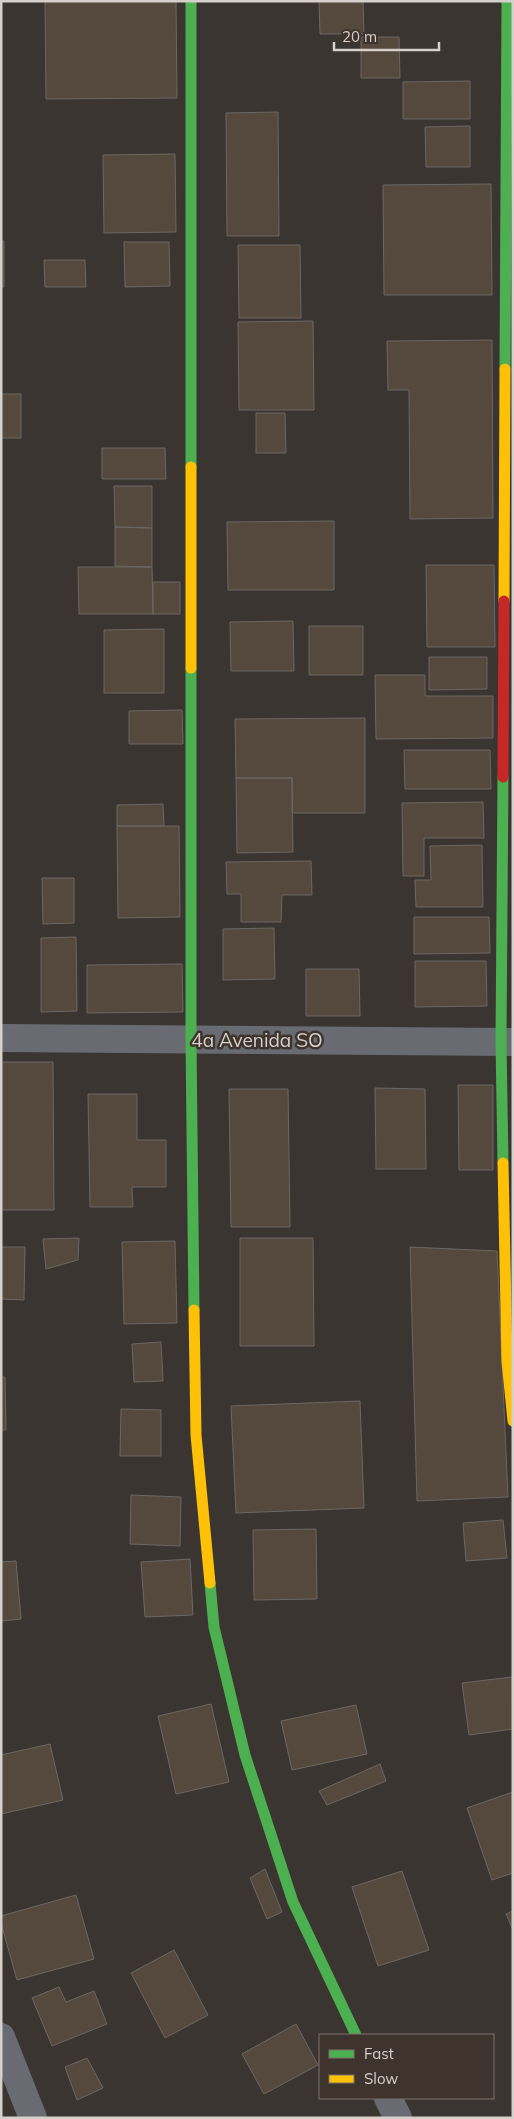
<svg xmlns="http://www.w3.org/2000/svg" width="514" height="2119" viewBox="0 0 514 2119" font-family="Mulish,sans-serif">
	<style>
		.building { fill: #55493d; stroke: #6c6764 }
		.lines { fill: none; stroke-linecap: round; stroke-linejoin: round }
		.street { stroke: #686c72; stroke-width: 28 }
		.fast { stroke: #4caf50; stroke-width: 11 }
		.slow { stroke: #ffc107; stroke-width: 11 }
		.jam { stroke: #c62828; stroke-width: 11 }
		.labels { text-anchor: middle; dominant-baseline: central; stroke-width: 5; stroke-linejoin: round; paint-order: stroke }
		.street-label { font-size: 19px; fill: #d6d0cb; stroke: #3e342d }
	</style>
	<rect width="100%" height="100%" fill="#3a3531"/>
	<!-- building -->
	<path class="building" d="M45 1H176L177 98 46 99Z
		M319 1H363L364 34H320Z
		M361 37H399L400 78H361Z
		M470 81V119H403V82Z
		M278 112 279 236H227L226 113Z
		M470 126V167H426L425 127Z
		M175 154 176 232 104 233 103 155Z
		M491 184 492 295H384L383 185Z
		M1 241H4V287H1Z
		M124 242H169L170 286 125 287Z
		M238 245H300L301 318H239Z
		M44 260H85L86 287H45Z
		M313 321 314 410H239L238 322Z
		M492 340 493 518 410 519 409 390H388L387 341Z
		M1 394H21V438H1Z
		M256 413H285L286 453H256Z
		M102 448H165L166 479H102Z
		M114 486H152V528L115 527Z
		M334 521V590H228L227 522Z
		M115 527 152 528V567L115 566Z
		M426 565H494L495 647H427Z
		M78 567H152L153 614H79Z
		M153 582H180V614H153Z
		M293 621 294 671H231L230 622Z
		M309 626H363V675H309Z
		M164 629V693H104V630Z
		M429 657H487V689L429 690Z
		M375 675H425V696H493V738L376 739Z
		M182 710 183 744H129V711Z
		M365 718V813H292V778H236L235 719Z
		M404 750H490L491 789H405Z
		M236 778H292L293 852 237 853Z
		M483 802 484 838H424V876H403L402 803Z
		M163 804 164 826H117V805Z
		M117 826H179L180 917 118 918Z
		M482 845 483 907H416L415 880H431L430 846Z
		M311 861 312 895H282L281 922H241V894H227L226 862Z
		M42 878H74V923L43 924Z
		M414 917H489L490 953 414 954Z
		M274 928 275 979 223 980V929Z
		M76 937 77 1011 41 1012V938Z
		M415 961H486L487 1006 415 1007Z
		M182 964 183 1012 87 1013V965Z
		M306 969H359L360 1016H306Z
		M1 1062H53L54 1210H1Z
		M458 1085H493V1170H459Z
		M375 1088 425 1089 426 1169H376Z
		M229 1089H288L290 1227H231Z
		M88 1094H137V1140H166V1187H132L133 1207H90Z
		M79 1238 78 1260 46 1269 43 1239Z
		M240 1238H313L314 1346H240Z
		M175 1241 177 1323 124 1324 122 1242Z
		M1 1247H25L24 1300 1 1299Z
		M410 1247 497 1251 508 1497 417 1501Z
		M161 1342 163 1381 134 1382 132 1344Z
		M1 1377H5L6 1430H1Z
		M360 1401 364 1508 236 1513 231 1406Z
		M121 1409 161 1410V1456H120Z
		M131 1495 181 1497 180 1546 130 1544Z
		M503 1520 507 1558 466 1561 463 1523Z
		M316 1529 317 1599 254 1600 253 1530Z
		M190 1559 193 1615 145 1617 141 1562Z
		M16 1561 21 1619 1 1621V1562Z
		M512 1677 513 1729 469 1735 462 1683Z
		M211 1704 229 1782 176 1794 158 1716Z
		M356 1705 367 1754 292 1770 281 1721Z
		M50 1744 63 1800 1 1814V1755Z
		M380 1764 386 1781 327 1805 319 1791Z
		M513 1792V1873L492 1880 467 1808Z
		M265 1869 282 1912 267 1919 250 1878Z
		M402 1871 429 1950 378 1966 352 1887Z
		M76 1895 94 1959 17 1980 1 1923V1916Z
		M513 1911V1930L506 1914Z
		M174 1950 208 2015 165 2038 131 1973Z
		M59 1987 66 2002 94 1991 107 2024 52 2046 32 1998Z
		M296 2024 318 2065 264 2094 242 2054Z
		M87 2058 103 2088 77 2100 65 2067Z"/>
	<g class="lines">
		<!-- street -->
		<path class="street" d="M1 1038 513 1042
			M1 2037 33 2118
			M388 2098 398 2118"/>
		<!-- fast -->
		<path class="fast" d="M191 1V467
			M505 369 507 1
			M191 668V1040L194 1310
			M503 777 501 1042 503 1163
			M210 1583 214 1627 245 1755 293 1902 356 2035"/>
		<!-- slow -->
		<path class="slow" d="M191 467V668
			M504 601 505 369
			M503 1163 507 1361 513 1421
			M194 1310 196 1435 210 1583"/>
		<!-- jam -->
		<path class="jam" d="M503 777 504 601"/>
	</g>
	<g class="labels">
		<!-- street labels -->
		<g class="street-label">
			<text x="257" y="1040">4a Avenida SO</text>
		</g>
	</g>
	<!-- border -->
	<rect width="514" height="2119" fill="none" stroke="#d6d0cb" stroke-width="5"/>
	<!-- legend -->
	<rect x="319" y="2034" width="175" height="65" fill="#3e342d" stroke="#7b726c"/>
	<rect x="329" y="2050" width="25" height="8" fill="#4caf50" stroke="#7b726c"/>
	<text x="364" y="2059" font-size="15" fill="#d6d0cb">Fast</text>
	<rect x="329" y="2075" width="25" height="8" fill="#ffc107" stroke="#7b726c"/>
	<text x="364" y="2084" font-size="15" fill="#d6d0cb">Slow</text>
	<!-- scale -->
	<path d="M334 42v8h105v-8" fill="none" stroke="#d6d0cb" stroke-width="2.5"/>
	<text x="342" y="42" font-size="15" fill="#d6d0cb" stroke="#3e342d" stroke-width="4" paint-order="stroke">20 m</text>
</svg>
